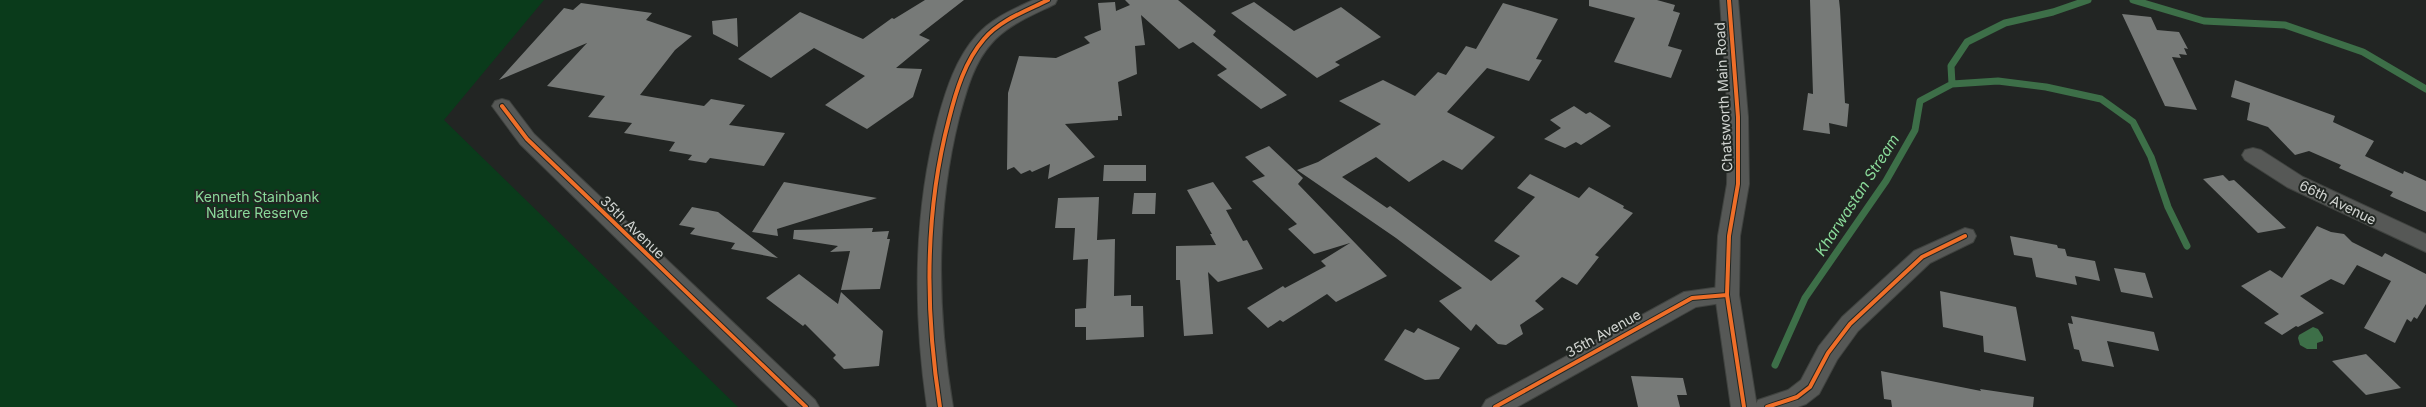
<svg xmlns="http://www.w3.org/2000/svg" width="2426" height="407" viewBox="0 0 2426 407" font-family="Inter,sans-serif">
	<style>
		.green { fill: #0a3b1b }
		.water { fill: #3d6f48 }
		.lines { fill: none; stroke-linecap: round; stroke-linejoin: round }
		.stream { stroke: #3d6f48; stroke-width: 7 }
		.building { fill: #777a78 }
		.minor-casing { stroke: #3f423f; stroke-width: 2 }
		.tertiary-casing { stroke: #3f423f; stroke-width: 2 }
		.minor { fill: #565856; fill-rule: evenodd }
		.tertiary { fill: #565856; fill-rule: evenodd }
		.cycleway-casing { stroke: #212622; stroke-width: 6 }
		.cycleway { stroke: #ee6e29; stroke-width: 4 }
		.labels { text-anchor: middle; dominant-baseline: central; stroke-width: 4; stroke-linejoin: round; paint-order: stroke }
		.street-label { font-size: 14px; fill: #d2d5d2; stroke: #212622 }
		.park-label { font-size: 14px; fill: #8ad99a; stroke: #212622 }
		.water-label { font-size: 15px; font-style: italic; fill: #8ada9a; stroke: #212622 }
	</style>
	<rect width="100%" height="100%" fill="#222523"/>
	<!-- green -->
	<path class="green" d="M0 0H544L444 120 738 407H0Z"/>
	<!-- water -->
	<path class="water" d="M2313 327 2318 329 2323 337V341L2317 343V349H2307L2300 345 2298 338 2299 335Z"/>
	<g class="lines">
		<!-- stream -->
		<path class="stream" d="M2133 0 2204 21 2285 25 2363 52 2426 89
			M1952 84 1951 66 1967 42 2005 23 2053 12 2088 0
			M1775 365 1805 298 1886 181 1915 130 1920 101 1952 84 1998 81 2046 87 2101 99 2133 122 2151 157 2168 207 2187 246"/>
	</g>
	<!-- building -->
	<path class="building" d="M925 0H964L919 35 930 40 896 68 922 69 913 97 867 129 825 105 865 76 814 48 771 78 738 59 800 12 863 39 892 18 894 19Z
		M1125 0H1178L1216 31 1213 35 1287 95 1261 109 1217 75 1227 69 1193 42 1179 49 1141 15 1145 45 1135 46 1137 74 1118 82 1122 116H1118V120L1065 124 1095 157 1048 179 1050 164 1032 172 1030 170 1021 174 1014 167 1007 170 1008 93 1019 56 1056 58 1090 43 1084 37 1101 30 1098 3 1115 2 1116 11 1130 5Z
		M1589 0H1657L1675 5 1673 11 1680 13 1668 46 1682 50 1671 78 1614 62 1635 18 1589 6Z
		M1810 0H1839L1840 9 1845 103 1849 104 1847 127 1829 123 1830 134 1803 130 1808 93 1813 94Z
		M1254 2 1294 31 1341 7 1381 37 1335 62 1340 65 1317 78 1231 13Z
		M581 3 652 13 646 20 692 36 675 50 640 95 704 106 711 99 745 105 729 125 785 133 764 166 710 158 706 163 688 160 692 155 669 151 675 142 624 133 632 123 588 117 605 96 547 86 587 43 499 80 564 8 573 10Z
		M1503 3 1558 19 1536 59 1542 60 1529 81 1487 68 1447 112 1495 137 1462 170 1443 160 1409 182 1376 157 1342 177 1387 208 1390 206 1491 281 1520 256 1494 241 1535 197 1517 188 1530 174 1579 198 1589 187 1624 206 1623 208 1633 213 1595 255 1599 257 1577 285 1562 277 1535 301 1544 309 1520 325 1523 334 1506 345 1498 344 1476 324 1471 331 1439 301 1462 288 1396 238 1297 170 1318 162 1381 124 1339 101 1383 80 1415 96 1438 72 1446 75 1466 46 1476 49Z
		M2122 14 2151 17 2157 30 2179 32 2188 49 2184 48 2187 55 2179 54 2181 58 2172 57 2197 110 2165 106Z
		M737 18 738 47 713 34 712 21Z
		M2235 80 2335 116 2333 122 2374 141 2365 156 2403 174 2404 171 2426 181V212L2390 196 2393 192 2339 168 2341 165 2309 151 2295 155 2268 127 2247 120 2250 103 2231 97Z
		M1574 106 1586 114 1590 112 1611 126 1581 145 1576 142 1565 148 1544 139 1561 128 1550 120Z
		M1269 146 1303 178 1298 184 1387 276 1336 302 1327 294 1283 322 1280 320 1268 328 1247 308 1283 286 1285 288 1326 266 1321 261 1350 243 1314 254 1288 229 1297 224 1252 181 1265 176 1245 157Z
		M1104 165H1146V181H1103Z
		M2223 175 2229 181 2234 180 2286 228 2258 233 2203 179Z
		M784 182 877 198 777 229 778 236 752 232Z
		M1213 182 1232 209 1226 210 1243 241 1247 240 1263 269 1218 282 1208 272 1213 334 1184 336 1180 280H1176V246L1216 245 1210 234H1212L1187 190Z
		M1134 193H1156L1155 214H1132Z
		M1099 197 1097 240 1115 239 1114 296 1131 295V306H1143L1144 337 1086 340V327H1075V309L1086 308 1088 259 1073 260 1075 228H1055L1058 198Z
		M692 207 718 212 778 258 731 249 735 243 690 234 695 228 679 225Z
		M2317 226 2331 232 2344 234 2352 242 2382 257 2385 253 2426 274V304L2417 319 2414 317 2411 322 2407 319 2395 343 2364 328 2391 281 2357 265 2344 285 2331 279 2300 296 2324 313 2298 327 2296 326 2282 335 2264 323 2279 314 2241 286 2270 270 2282 278Z
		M873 228 872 232 889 231 887 239H890L880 289 841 290 850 251 830 252 838 246 793 239 794 230Z
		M2010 236 2057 245 2058 248 2065 249 2067 256 2095 261 2100 281 2075 276 2077 285 2036 277 2032 258 2014 255Z
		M2114 268 2145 273 2153 298 2121 292Z
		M799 274 838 304 841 292 883 331 879 366 844 369 833 358 836 355 805 324 803 326 766 298Z
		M1940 291 2016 307 2026 361 1984 352 1983 336 1943 327Z
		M2071 316 2154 332 2159 351 2107 341 2114 367 2082 361 2079 350 2074 349 2068 323 2073 324Z
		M1418 328 1460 348 1439 379 1425 380 1384 360 1405 329 1414 333Z
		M2366 354 2401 388 2366 395 2332 361Z
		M1881 371 1981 391 1980 389 2034 397 2033 407H1892L1891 400 1884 399Z
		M1631 376 1683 378 1687 395H1677L1680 407H1638Z"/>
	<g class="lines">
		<!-- minor casing -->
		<g class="minor-casing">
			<path id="minor" d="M1033 0H1057L1055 4C1033 15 1007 25 991 44 973 64 966 93 959 118 935 214 937 311 953 407H927C913 311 913 214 938 119 946 90 956 58 977 35 992 18 1014 9 1033 0Z
				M502 99 509 101 534 134 815 400 819 407H789L520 144 492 106 495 101Z
				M2253 148 2261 150 2303 177 2426 234V252L2287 187 2245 160 2242 155 2245 150Z
				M1965 228 1973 230 1976 236 1973 242 1930 263 1858 331 1837 360 1819 394 1806 404 1798 407H1754L1758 400 1788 390 1801 380 1819 346 1842 317 1914 251Z
				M1727 286 1735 289 1739 295 1735 301 1696 307 1517 407H1482L1486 400 1684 292Z"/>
		</g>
		<!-- tertiary casing -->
		<g class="tertiary-casing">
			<path id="tertiary" d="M1720 0H1738L1748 117 1749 184 1740 236 1739 295 1757 407H1731L1715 295 1718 236 1727 184 1728 117Z"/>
		</g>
		<!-- minor -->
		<use href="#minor" class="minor"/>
		<!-- tertiary -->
		<use href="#tertiary" class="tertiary"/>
		<!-- cycleway casing -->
		<g class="cycleway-casing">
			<path id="cycleway" d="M1729 0 1738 117V184L1729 236 1727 295 1744 407
				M502 106 527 139 806 407
				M940 407C925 311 924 214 949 119 956 91 965 61 984 39 1000 20 1026 11 1048 0
				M1495 407 1692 298 1727 295
				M1767 407 1797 397 1810 387 1828 353 1850 324 1922 257 1965 236"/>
		</g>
		<!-- cycleway -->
		<use href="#cycleway" class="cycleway"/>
	</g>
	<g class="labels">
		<!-- street labels -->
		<g class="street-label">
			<text transform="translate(1723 97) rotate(-93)">Chatsworth Main Road</text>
			<text transform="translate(2338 202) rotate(26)">66th Avenue</text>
			<text transform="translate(633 227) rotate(44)">35th Avenue</text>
			<text transform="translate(1603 333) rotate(-29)">35th Avenue</text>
		</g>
		<!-- park labels -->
		<g class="park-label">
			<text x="257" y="196">Kenneth Stainbank<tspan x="257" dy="16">Nature Reserve</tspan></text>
		</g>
		<!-- water labels -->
		<g class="water-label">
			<text transform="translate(1857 195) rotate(-57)">Kharwastan Stream</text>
		</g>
	</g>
</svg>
